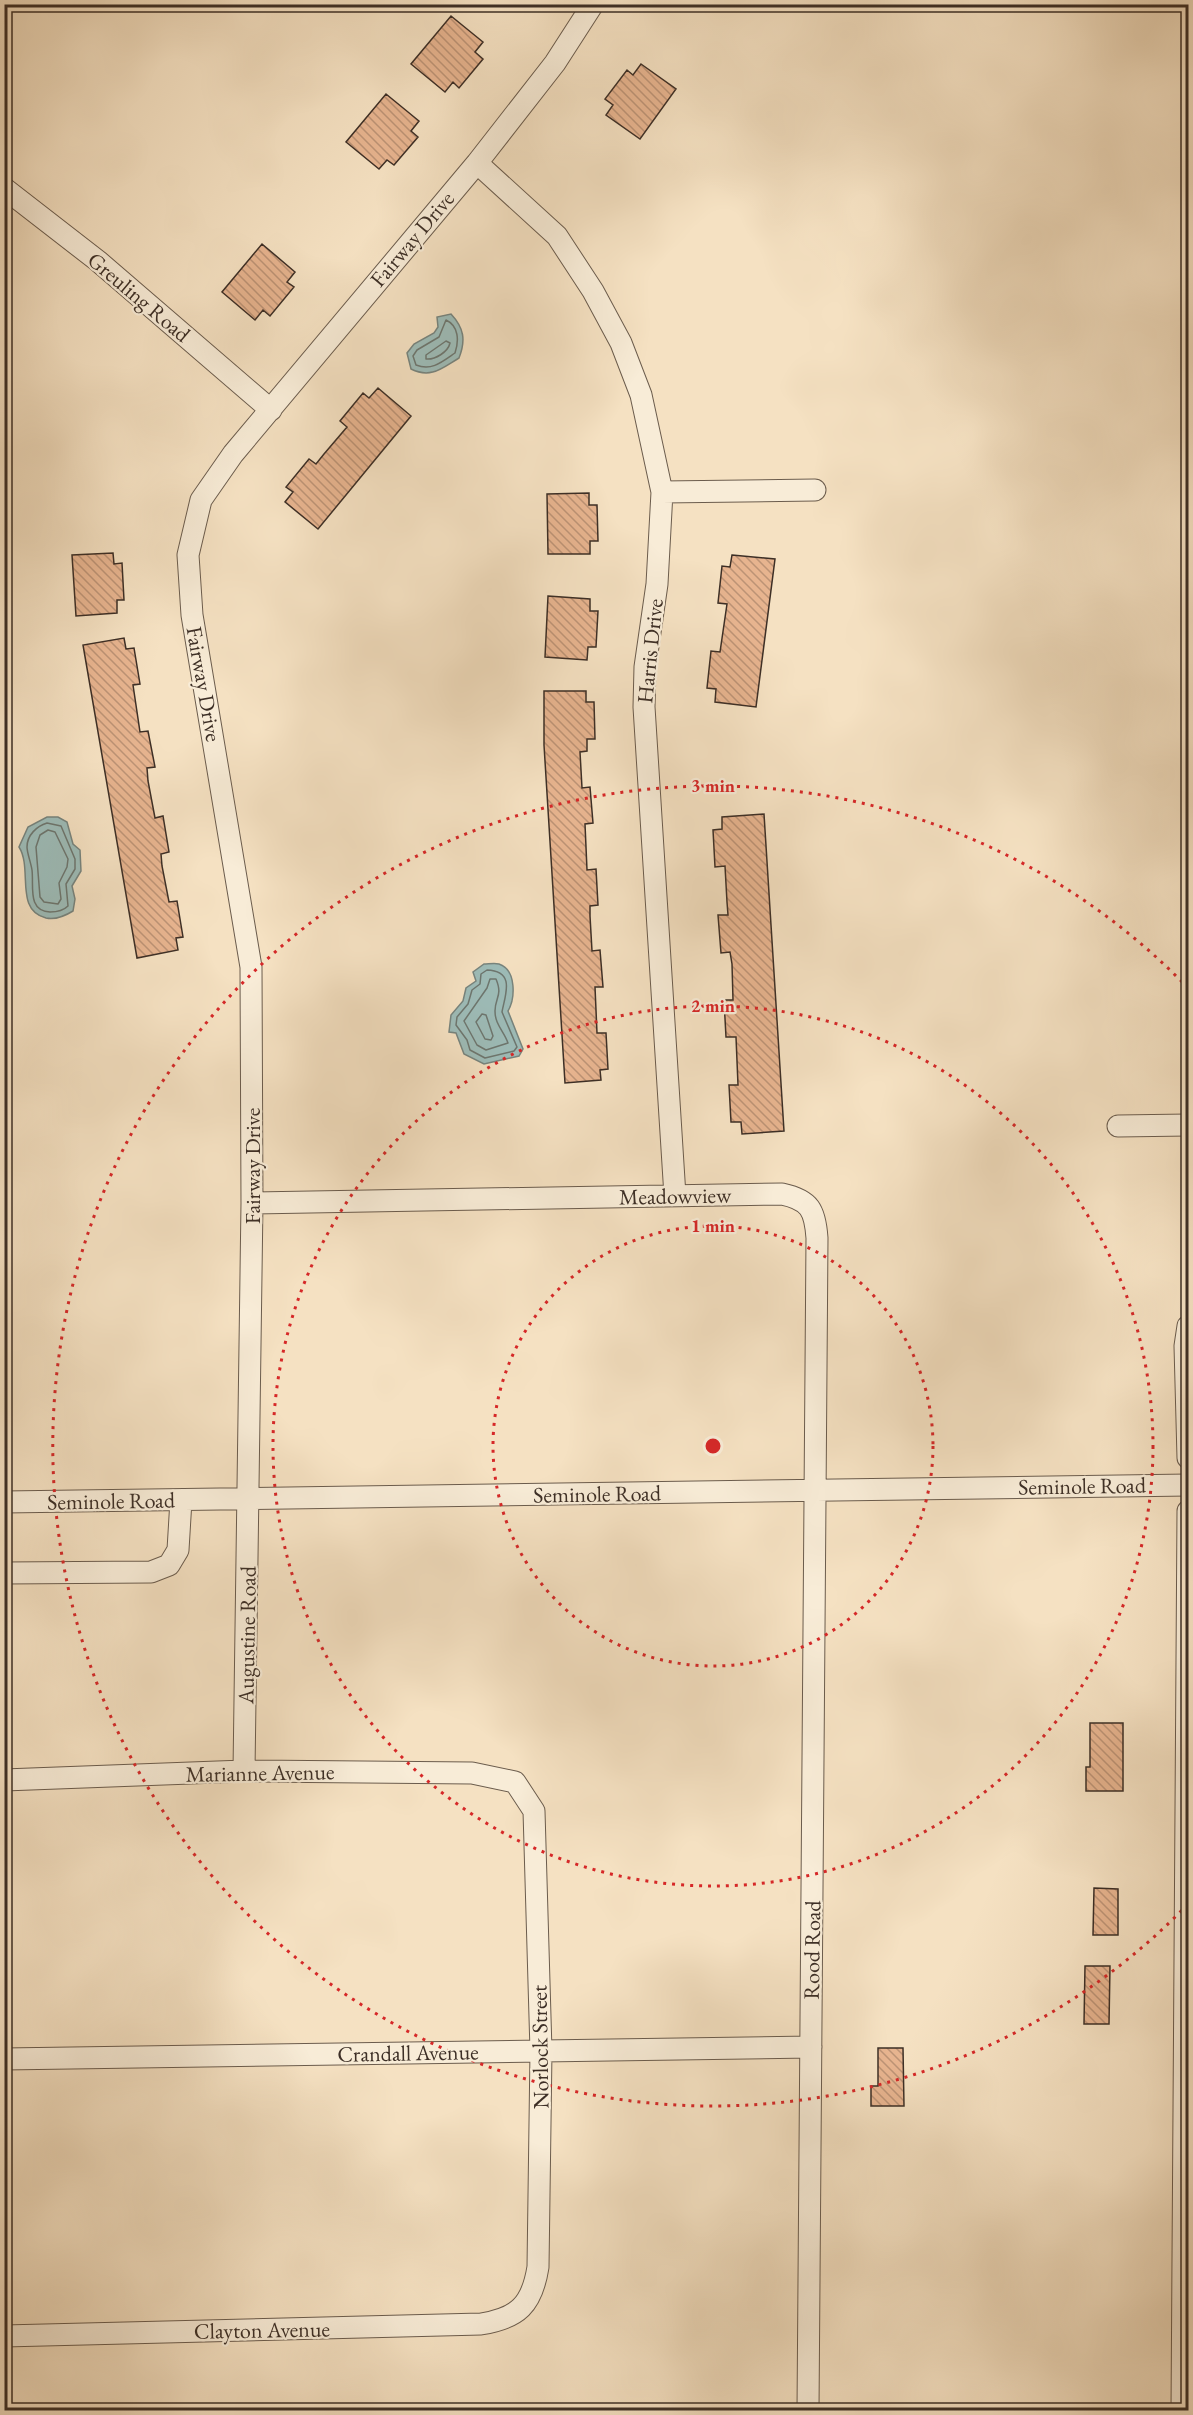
<svg xmlns="http://www.w3.org/2000/svg" width="1193" height="2415" viewBox="0 0 1193 2415" font-family="'EB Garamond',serif">
	<style>
		.water { fill: #9dbcb8; stroke: #77847e; stroke-width: 1.5 }
		.lines { fill: none; stroke-linecap: round; stroke-linejoin: round }
		.shore { stroke: #6d766f; stroke-width: 1.5 }
		.building { fill: url(#building-back-hatch); stroke: #3d2f26; stroke-width: 1.5 }
		.minor-casing { stroke: #6b5c4d; stroke-width: 23 }
		.minor { stroke: #f8ecd7; stroke-width: 21 }
		.ring { fill: none; stroke: #d62828; stroke-width: 3; stroke-dasharray: 3 6 }
		.labels { text-anchor: middle; dominant-baseline: central; stroke-width: 4.5; stroke-linejoin: round; paint-order: stroke }
		.street-label { font-size: 22px; fill: #3d2f26; stroke: #f8ecd7 }
		.centre { fill: #d62828; stroke: #f8ecd7; stroke-width: 3 }
		.ring-label { font-size: 18px; text-anchor: middle; font-weight: bold; fill: #d62828; stroke: #f8ecd7; stroke-width: 4.5; stroke-linejoin: round; paint-order: stroke }
	</style>
	<defs>
		<pattern id="building-back-hatch" width="6" height="6" patternUnits="userSpaceOnUse" patternTransform="scale(1.5)"><rect width="6" height="6" fill="#e7b48f"/><path d="M-1 5l2 2M0 0l6 6M5-1l2 2" fill="none" stroke="#bc9375"/></pattern>
	</defs>
	<rect width="100%" height="100%" fill="#f5e1c2"/>
	<filter id="stains"><feTurbulence type="fractalNoise" baseFrequency=".00333" numOctaves="4"/><feColorMatrix values="0 0 0 0 .2 0 0 0 0 .09 0 0 0 0 .02 0 0 0 .5 -.17"/></filter>
	<radialGradient id="worn" r=".72"><stop offset=".6" stop-color="#630" stop-opacity="0"/><stop offset="1" stop-color="#630" stop-opacity=".3"/></radialGradient>
	<!-- water -->
	<path class="water" d="M451 314C464 328 466 340 459 358 442 368 431 379 411 369L407 353 414 344 434 333 438 327 437 317Z
		M47 817H58L67 822 73 844 80 850 81 871 72 886 75 899 73 911C65 916 56 920 46 918 14 910 33 869 19 847L28 827Z
		M484 964C488 964 495 963 499 964 517 970 515 999 508 1011L523 1049 519 1056 484 1064 464 1054 456 1033 449 1032 451 1015 463 1001 466 988 476 981 473 972Z"/>
	<g class="lines">
		<!-- shore -->
		<path class="shore" d="M446 320C459 326 459 341 455 353 442 362 432 371 416 365L413 356 417 350 439 337Z
			M446 341 450 343C448 352 435 360 426 359V355Z
			M47 823 61 826 75 859V869L66 884 68 906C63 911 57 912 50 912 27 911 34 886 32 870 31 863 27 853 27 847 27 835 37 826 47 823Z
			M48 830 55 832 68 859 67 867 59 883 61 899 58 904 44 902 40 897 36 847 40 835Z
			M487 970C516 971 505 995 502 1012L517 1047 514 1051 485 1058 470 1050 467 1040 456 1025 457 1017 468 1004 472 990 480 984 481 974Z
			M490 979H496C503 996 495 997 495 1011 495 1025 504 1031 508 1043L486 1050 477 1045 464 1021 487 988Z
			M482 1014 486 1015 493 1036 491 1040 485 1039 476 1022Z"/>
	</g>
	<!-- building -->
	<path class="building" d="M451 16 483 42 475 52 483 59 459 88 453 82 445 92 411 64Z
		M641 64 676 89 640 139 606 115 613 105 605 99 627 70 633 75Z
		M386 94 419 121 411 131 418 137 394 165 387 160 379 169 346 142Z
		M262 244 295 272 287 282 294 287 270 316 263 310 255 320 222 292Z
		M378 388 411 416 318 529 285 502 293 492 286 487 309 459 316 464 324 454 347 427 340 421 363 393 369 398Z
		M589 493V505H597L598 541H590V554H548L547 494Z
		M113 553 114 564 122 563 124 600H117V613L76 616 72 555Z
		M732 555 775 559 756 707 715 702 716 689 707 688 711 651 720 652 727 604 718 603 722 566 730 567Z
		M548 596 590 599V611H598L596 647H588L587 660 545 657Z
		M124 638 126 649 134 648 140 684 133 685 140 732 148 731 155 767 147 768 148 781 155 818 163 816 169 852 161 854 162 866 169 902 177 901 183 937 176 938 178 950 137 958 83 645Z
		M544 691H586V702H594L595 739H587V751L580 752 582 788 590 787 593 823 585 824 587 870 596 869 598 905 590 906V916L592 951 600 950 603 987H595L597 1033H606L608 1069 600 1070 601 1080 565 1083 544 745Z
		M764 814 784 1131 742 1134 741 1122H731L729 1085H738L736 1037H726L724 1000H733L732 964 730 952 721 953 718 915H728L727 902 725 866 715 867 713 830 722 829V817Z
		M1090 1723H1123V1791H1086V1767H1090Z
		M1094 1888 1118 1889V1935H1093Z
		M1085 1966H1110L1109 2024H1084Z
		M878 2048H903L904 2106H871V2086H878Z"/>
	<g class="lines">
		<!-- minor casing -->
		<g class="minor-casing">
			<path id="minor" d="M477 163 557 236 593 291 621 343 641 395 662 492 657 584 645 667 644 707 675 1196
				M4 188 98 261 271 410
				M662 492 815 490
				M1118 1126 1188 1125
				M252 1203 782 1194C810 1200 815 1210 817 1238L808 2410
				M1188 1326 1185 1346 1188 1458
				M4 1502 1188 1485
				M4 1573 151 1572 169 1565 178 1550 181 1500
				M244 1771 252 1203 251 967 192 615 188 555 201 500 233 454 477 163 555 63 593 4
				M4 1780 244 1771 472 1773 515 1782 534 1811 541 2051 538 2267C532 2305 518 2318 481 2324L4 2336
				M4 2059 811 2047
				M1182 2410 1188 1511"/>
		</g>
		<!-- minor -->
		<use href="#minor" class="minor"/>
	</g>
	<!-- distance rings -->
	<g class="ring">
		<circle cx="713" cy="1446" r="220"/>
		<circle cx="713" cy="1446" r="440"/>
		<path d="M1188 1904A660 660 0 1 1 1188 988"/>
	</g>
	<g class="labels">
		<!-- street labels -->
		<g class="street-label">
			<text transform="translate(412 239) rotate(-50)">Fairway Drive</text>
			<text transform="translate(139 297) rotate(40)">Greuling Road</text>
			<text transform="translate(650 651) rotate(-84)">Harris Drive</text>
			<text transform="translate(204 684) rotate(80)">Fairway Drive</text>
			<text transform="translate(252 1166) rotate(-90)">Fairway Drive</text>
			<text transform="translate(675 1196) rotate(-1)">Meadowview</text>
			<text transform="translate(1082 1486) rotate(-1)">Seminole Road</text>
			<text transform="translate(597 1494) rotate(-1)">Seminole Road</text>
			<text transform="translate(111 1501) rotate(-1)">Seminole Road</text>
			<text transform="translate(247 1635) rotate(-89)">Augustine Road</text>
			<text transform="translate(260 1773) rotate(-1)">Marianne Avenue</text>
			<text transform="translate(812 1950) rotate(-89)">Rood Road</text>
			<text transform="translate(540 2047) rotate(-91)">Norlock Street</text>
			<text transform="translate(408 2053) rotate(-1)">Crandall Avenue</text>
			<text transform="translate(262 2330) rotate(-1)">Clayton Avenue</text>
		</g>
	</g>
	<circle cx="713" cy="1446" r="9" class="centre"/>
	<g class="ring-label">
		<text x="713" y="792">3 min</text>
		<text x="713" y="1012">2 min</text>
		<text x="713" y="1232">1 min</text>
	</g>
	<!-- margin -->
	<rect width="1193" height="2415" fill="none" stroke="#f5e1c2" stroke-width="24"/>
	<rect x="6" y="6" width="1181" height="2403" fill="none" stroke="#3d2f26" stroke-width="3"/>
	<rect x="12" y="12" width="1169" height="2391" fill="none" stroke="#3d2f26" stroke-width="1.5"/>
	<rect width="100%" height="100%" filter="url(#stains)"/>
	<rect width="100%" height="100%" fill="url(#worn)"/>
</svg>
